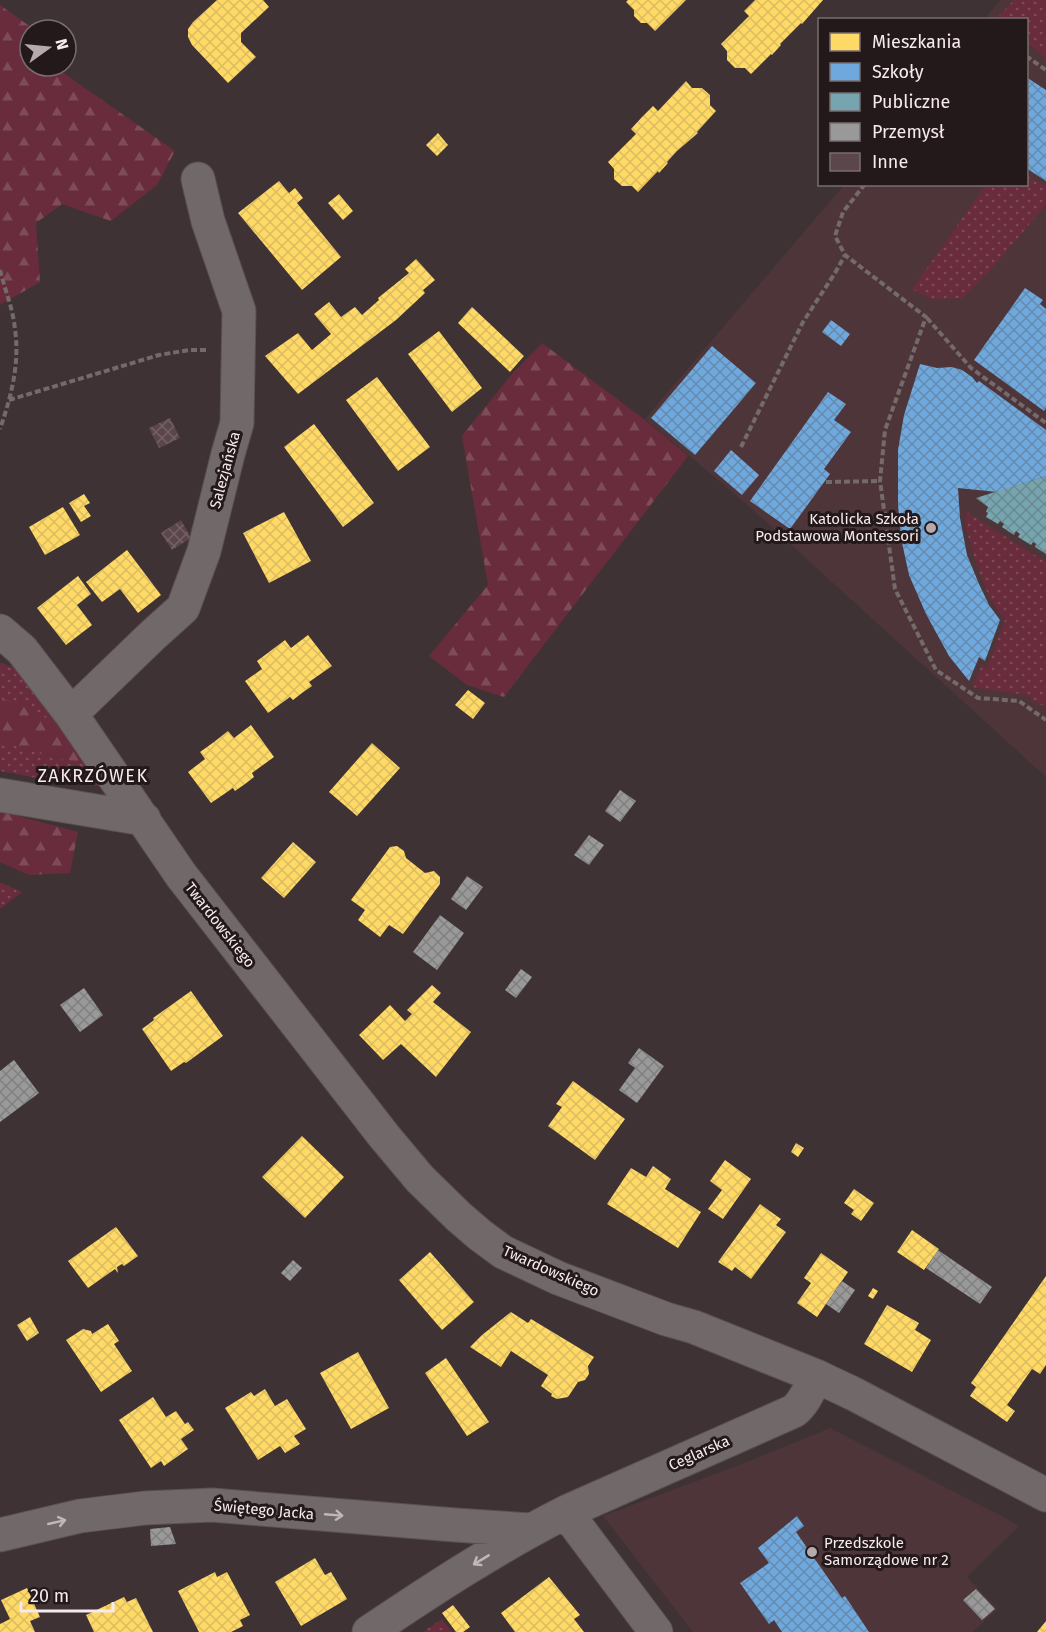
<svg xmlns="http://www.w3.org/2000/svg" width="1046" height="1632" viewBox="0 0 1046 1632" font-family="'Fira Sans',sans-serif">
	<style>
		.built { fill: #4e3539 }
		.grass { fill: url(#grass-dots) }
		.forest { fill: url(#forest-firs) }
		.homes { fill: url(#homes-cross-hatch) }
		.schools { fill: url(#schools-cross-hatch) }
		.public { fill: url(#public-cross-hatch) }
		.industry { fill: url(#industry-cross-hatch) }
		.building { fill: url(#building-cross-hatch) }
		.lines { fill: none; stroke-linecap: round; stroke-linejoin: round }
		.street-casing { stroke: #5b5153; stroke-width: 35 }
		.path { stroke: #746a6c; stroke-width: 4; stroke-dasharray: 6 3; stroke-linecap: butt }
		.street { stroke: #71686a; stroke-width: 33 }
		.oneway { stroke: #c2b6b8 }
		.poi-dot { fill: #b7aaac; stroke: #23191b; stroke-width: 2 }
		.labels { text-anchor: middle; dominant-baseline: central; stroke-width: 6; stroke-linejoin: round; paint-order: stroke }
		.street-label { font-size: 15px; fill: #f8eaec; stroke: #23191b }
		.poi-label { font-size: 15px; fill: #f8eaec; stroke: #23191b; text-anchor: end }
		.quarter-label { font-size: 18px; letter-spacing: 1.5px; fill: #f8eaec; stroke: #23191b }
	</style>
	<defs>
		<pattern id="grass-dots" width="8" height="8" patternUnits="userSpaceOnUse" patternTransform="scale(1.5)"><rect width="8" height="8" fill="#682c3c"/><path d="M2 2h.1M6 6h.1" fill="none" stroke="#7e4b58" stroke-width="1.8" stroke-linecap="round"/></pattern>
		<pattern id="forest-firs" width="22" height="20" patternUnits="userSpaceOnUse" patternTransform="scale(1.5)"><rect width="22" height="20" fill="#682c3c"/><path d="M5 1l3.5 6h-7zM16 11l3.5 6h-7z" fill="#7e4b58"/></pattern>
		<pattern id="homes-cross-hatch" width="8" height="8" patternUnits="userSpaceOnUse" patternTransform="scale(1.5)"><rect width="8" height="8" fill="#ffd966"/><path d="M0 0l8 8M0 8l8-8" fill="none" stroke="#dbbc60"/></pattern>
		<pattern id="schools-cross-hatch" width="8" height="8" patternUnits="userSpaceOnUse" patternTransform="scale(1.5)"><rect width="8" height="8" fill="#6fa8dc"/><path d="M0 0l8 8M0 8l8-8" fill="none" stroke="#648baf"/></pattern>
		<pattern id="public-cross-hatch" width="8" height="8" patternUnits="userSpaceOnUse" patternTransform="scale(1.5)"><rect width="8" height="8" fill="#76a5af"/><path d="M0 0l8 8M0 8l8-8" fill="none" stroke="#698890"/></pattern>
		<pattern id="industry-cross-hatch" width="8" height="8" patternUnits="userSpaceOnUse" patternTransform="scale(1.5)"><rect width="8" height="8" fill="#999"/><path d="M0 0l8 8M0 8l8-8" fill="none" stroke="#818080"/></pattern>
		<pattern id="building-cross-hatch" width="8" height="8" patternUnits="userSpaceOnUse" patternTransform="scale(1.5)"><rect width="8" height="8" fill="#5b464c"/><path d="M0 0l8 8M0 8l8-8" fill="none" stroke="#736166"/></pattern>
	</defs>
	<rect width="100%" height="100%" fill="#3e3235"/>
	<!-- built -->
	<path class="built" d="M1001 0H1046V777L743 501 645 419 844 185 1026 184V20L984 19Z
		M830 1428 1009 1520 1019 1526 967 1577 998 1609 972 1632H693L603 1516 742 1464Z"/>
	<!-- grass -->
	<path class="grass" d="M1014 0H1046V59L1027 42 1026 20 1003 19 999 16Z
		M1027 176 1046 186V205L992 268 963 298 932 299 912 289 986 185 1026 184Z
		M966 512 1046 562V708L1026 695 972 687 982 665 987 668 1005 620 989 597 975 560 966 528Z
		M0 663 15 667 110 787 47 780 0 771Z
		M0 882 22 892 0 909Z
		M442 1619 452 1632H423Z"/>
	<!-- forest -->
	<path class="forest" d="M0 5 35 30H30V66H56L55 67 175 151 157 185 111 221 62 204 36 223 40 282 0 305Z
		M542 343 644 419 688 456 504 697 467 685 429 656 488 585 462 436 511 375Z
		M0 699 23 703 66 731 93 763 57 759 0 741Z
		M0 811 78 832 70 873 29 875 0 862Z"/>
	<!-- homes -->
	<path class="homes" d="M217 0H263L269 7 241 33V42L256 57 228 83 192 45 188 37V29L193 22Z
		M628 0H686L655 31 647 23H641L634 16V10L626 2Z
		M755 0H823L802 24 801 23 780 44 781 45 772 55 771 54 751 74 745 68H735L727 60V51L721 44 749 16 744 11Z
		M686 81 692 88H702L710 95V105L716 111 697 132 698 133 677 151 667 162 668 163 659 173 658 171 638 192 632 186H622L614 179V169L608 162 636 134 631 129 642 117 653 106 658 111Z
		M438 133 448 145 437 156 426 145Z
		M279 181 289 193 295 188 303 198 297 203 341 257 302 290 238 213Z
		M339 194 353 211 343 220 328 203Z
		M416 259 435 280 423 290 425 293 396 320 298 394 265 356 298 333 312 350 331 334 314 314 329 302 341 317 355 307 362 315 379 300 378 298 409 273 405 269Z
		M472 307 524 356 510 372 458 323Z
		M439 331 482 388 452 412 408 354Z
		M377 377 430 447 398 471 346 400Z
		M314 424 374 503 343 527 284 447Z
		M84 494 90 503 84 506 91 516 81 522 69 503Z
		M63 507 80 535 45 555 29 527Z
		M284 512 311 561 269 583 243 533Z
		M127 550 161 595 138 613 120 589 102 602 86 582Z
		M78 576 91 594 77 605 92 625 66 645 37 608Z
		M308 635 332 666 309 682 312 686 302 693 293 700 290 697 268 713 245 681 262 669 257 661 285 640 291 648Z
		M468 690 485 703 473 719 455 705Z
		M251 725 274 757 252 773 254 777 245 784 235 791 233 788 211 803 188 772 205 759 200 752 214 742 228 731 234 738Z
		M372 743 400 768 357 816 329 792Z
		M293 842 316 862 284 898 261 878Z
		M397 846 404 851 406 858 425 873 434 871 440 877V884L403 934 389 925 380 937 358 920 365 910 351 900 390 847Z
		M432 985 441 993 433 1002 471 1032 436 1077 401 1044 383 1060 359 1035 390 1005 405 1021 412 1014 407 1010Z
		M191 991 223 1036 186 1063 184 1062 171 1071 142 1029 154 1020 153 1018Z
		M573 1081 625 1119 595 1160 548 1126 562 1107 556 1104Z
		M302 1136 344 1177 305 1218 262 1177Z
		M796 1143 804 1148 798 1157 791 1152Z
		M725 1160 751 1179 723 1219 708 1209 722 1190 710 1181Z
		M653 1166 671 1179 665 1189 701 1212 678 1248 607 1204 631 1168 646 1177Z
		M854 1189 874 1203 861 1221 851 1214 854 1210 844 1203Z
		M760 1204 781 1219 776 1225 786 1232 751 1279 735 1267 732 1271 718 1262Z
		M116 1227 138 1256 124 1266 122 1264 117 1267 118 1273 115 1269 88 1288 68 1261Z
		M912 1230 939 1249 924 1270 897 1252Z
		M430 1252 474 1302 442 1330 399 1280Z
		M821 1253 848 1272 817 1317 797 1303 811 1283 804 1278Z
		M1046 1276V1365L1040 1374 1032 1369 1007 1405 1015 1411 1007 1422 970 1396 976 1387 971 1383Z
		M873 1288 878 1291 873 1299 868 1296Z
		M887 1305 919 1323 915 1330 931 1340 912 1372 864 1344Z
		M511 1312 528 1323 531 1319 594 1357 588 1366 589 1374 585 1380 578 1382 568 1397 557 1399 551 1396 552 1394 541 1386 548 1375 511 1351 501 1367 470 1347 482 1335Z
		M30 1317 39 1333 27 1341 17 1325Z
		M108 1324 119 1341 114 1344 132 1371 101 1392 66 1340 83 1329 91 1331 92 1334Z
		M358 1352 389 1408 351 1429 320 1373Z
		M446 1358 489 1422 467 1436 425 1373Z
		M265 1389 275 1406 287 1399 306 1429 294 1436 300 1444 285 1453 280 1446 258 1460 225 1408 251 1392 254 1396Z
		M153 1397 166 1417 176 1411 185 1424 188 1422 194 1430 181 1439 188 1449 164 1466 161 1461 151 1468 119 1420Z
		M315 1558 325 1575 331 1572 347 1599 301 1626 275 1582Z
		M215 1572 217 1577 227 1572 250 1615 240 1620 243 1626 231 1632H199L178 1591Z
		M549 1577 580 1615 574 1619 584 1632H515L501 1613Z
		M27 1588 40 1617 30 1621 35 1632H0V1624L10 1619 1 1600Z
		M124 1597 127 1602 136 1598 153 1632H94L86 1615Z
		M453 1605 470 1627 463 1632H456L442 1613Z
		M1046 1621V1632H1037Z"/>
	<!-- schools -->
	<path class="schools" d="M1026 77 1046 90V181L1026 168Z
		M1025 288 1043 300 1040 304 1046 309V408L1044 411 974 360Z
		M831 320 850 334 841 346 822 332Z
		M712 346 756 383 695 455 651 418Z
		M920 364 937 368 952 367 962 370 972 377 977 383 979 381 1046 430V476L997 492 958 488 960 518 967 555 979 584 989 605 1000 620 985 661 979 657 969 681 949 656 926 614 909 575 901 538 898 505V450L904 415Z
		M828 392 846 404 834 420 851 432 824 469 830 474 790 529 750 501Z
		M731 450 759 475 742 495 714 471Z
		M797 1516 804 1526 796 1532 842 1598 845 1596 869 1632H782L774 1620 769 1624 740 1583 769 1563 758 1548Z"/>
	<!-- public -->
	<path class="public" d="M1046 476V554L1035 547 1036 544 1033 542 1031 545 1018 537 1020 534 1016 531 1014 535 1002 527 1004 524 1000 521 998 524 986 517 988 513 986 512 988 507 976 498Z"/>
	<!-- industry -->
	<path class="industry" d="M620 790 636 801 620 822 605 811Z
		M589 835 604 845 589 865 574 855Z
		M467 876 483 887 466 910 451 899Z
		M440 915 464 933 437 970 413 952Z
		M521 969 532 977 516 998 505 990Z
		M84 988 103 1015 80 1032 60 1005Z
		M639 1048 664 1066 637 1103 619 1090 635 1068 628 1063Z
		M14 1060 39 1093 0 1122V1071Z
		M938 1250 992 1287 980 1304 926 1268Z
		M293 1260 302 1268 290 1281 281 1273Z
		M842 1281 855 1290 839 1313 826 1304Z
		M170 1527 176 1544 151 1546 150 1529Z
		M976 1589 995 1609 982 1620 963 1600Z"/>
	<!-- building -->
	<path class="building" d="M170 418 180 438 159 448 149 428Z
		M181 520 191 538 172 550 161 533Z"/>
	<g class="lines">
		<!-- street casing -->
		<g class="street-casing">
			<path id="street" d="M0 631 22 650 71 714 181 875 384 1136 420 1179 459 1217 480 1235 503 1252 558 1278 666 1319 694 1327 816 1376 854 1394 1046 1495
				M71 714 153 635 183 608 204 551 228 454 237 423 239 311 208 221 198 179
				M0 795 144 819
				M566 1512 656 1632
				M0 1535 80 1516 145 1508 212 1505 455 1525 531 1530
				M369 1632C433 1589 497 1547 566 1512L794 1411C805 1402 810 1388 816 1376"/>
		</g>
		<!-- path -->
		<path class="path" d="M1026 56 1046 70
			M865 184 843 212 835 236 845 255 926 317 885 430 880 481 895 589 936 670 978 698 1019 701 1046 720
			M0 270C5 290 13 309 15 329 20 364 11 397 0 429
			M927 318 971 368 1046 423
			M9 400 159 355 189 350H209
			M741 447 803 322 835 273 845 255
			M826 482 880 481"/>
		<!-- street -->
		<use href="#street" class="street"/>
	</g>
	<!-- one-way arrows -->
	<defs><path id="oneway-shaft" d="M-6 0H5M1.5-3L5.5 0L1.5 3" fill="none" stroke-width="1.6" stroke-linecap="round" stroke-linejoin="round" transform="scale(1.5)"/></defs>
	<g class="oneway">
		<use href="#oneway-shaft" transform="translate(334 1515) rotate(5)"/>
		<use href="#oneway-shaft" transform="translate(57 1522) rotate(-13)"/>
		<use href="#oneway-shaft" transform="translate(481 1560) rotate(149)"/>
	</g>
	<!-- markers -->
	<g class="poi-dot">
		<circle cx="931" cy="528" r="6"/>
		<circle cx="812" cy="1552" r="6"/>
	</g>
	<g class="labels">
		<!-- street labels -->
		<g class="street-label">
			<text transform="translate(225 470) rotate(-75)">Salezjańska</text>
			<text transform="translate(220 925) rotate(52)">Twardowskiego</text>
			<text transform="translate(551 1271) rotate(24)">Twardowskiego</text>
			<text transform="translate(699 1453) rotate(-24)">Ceglarska</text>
			<text transform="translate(264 1510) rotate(5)">Świętego Jacka</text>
		</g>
		<!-- poi labels -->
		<g class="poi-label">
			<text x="919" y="519">Katolicka Szkoła<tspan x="919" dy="17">Podstawowa Montessori</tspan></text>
			<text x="824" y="1543" text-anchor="start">Przedszkole<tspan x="824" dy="17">Samorządowe nr 2</tspan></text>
		</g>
		<!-- quarter labels -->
		<g class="quarter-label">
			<text x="93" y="776">ZAKRZÓWEK</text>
		</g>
	</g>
	<!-- legend -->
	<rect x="818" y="18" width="210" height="168" fill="#23191b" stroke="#786d6f" stroke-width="1.5"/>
	<rect x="830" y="33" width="30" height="18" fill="#ffd966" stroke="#786d6f" stroke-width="1.5"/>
	<text x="872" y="48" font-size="18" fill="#f8eaec">Mieszkania</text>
	<rect x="830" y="63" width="30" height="18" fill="#6fa8dc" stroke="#786d6f" stroke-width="1.5"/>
	<text x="872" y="78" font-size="18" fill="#f8eaec">Szkoły</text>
	<rect x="830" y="93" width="30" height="18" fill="#76a5af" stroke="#786d6f" stroke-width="1.5"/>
	<text x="872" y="108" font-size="18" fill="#f8eaec">Publiczne</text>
	<rect x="830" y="123" width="30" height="18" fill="#999999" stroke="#786d6f" stroke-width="1.5"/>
	<text x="872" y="138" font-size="18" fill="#f8eaec">Przemysł</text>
	<rect x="830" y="153" width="30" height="18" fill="#5b464c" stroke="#786d6f" stroke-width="1.5"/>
	<text x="872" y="168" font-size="18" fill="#f8eaec">Inne</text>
	<!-- north arrow -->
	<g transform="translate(48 48) rotate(75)"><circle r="28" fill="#23191b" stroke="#786d6f" stroke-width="1.5"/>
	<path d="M0-4.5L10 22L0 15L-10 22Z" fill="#b7aaac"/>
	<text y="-9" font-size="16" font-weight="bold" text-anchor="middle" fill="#f8eaec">N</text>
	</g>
	<!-- scale -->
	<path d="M21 1602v9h92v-9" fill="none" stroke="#f8eaec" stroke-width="3"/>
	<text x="30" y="1602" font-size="18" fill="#f8eaec" stroke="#23191b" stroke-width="4.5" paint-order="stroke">20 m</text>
</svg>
